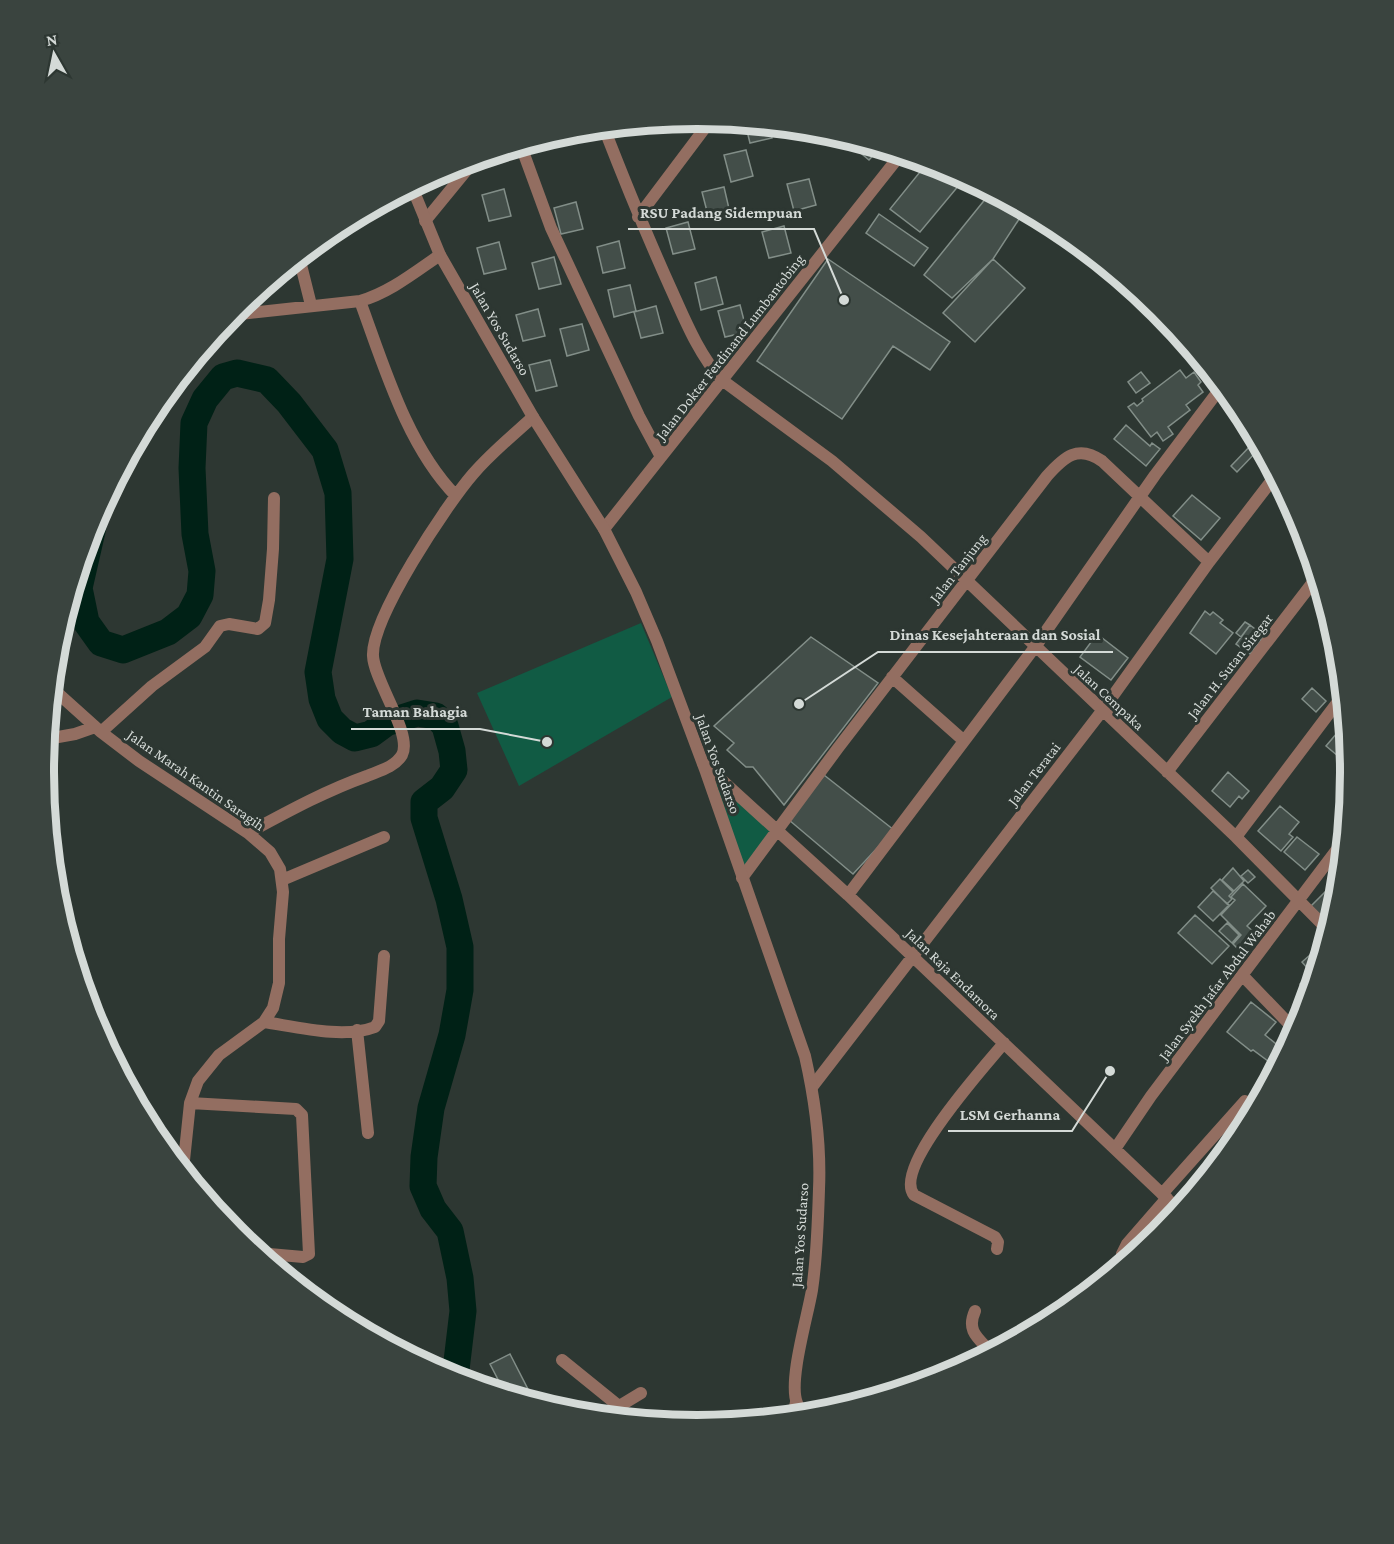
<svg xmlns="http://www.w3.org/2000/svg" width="1394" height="1544" viewBox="0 0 1394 1544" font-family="'Crimson Pro',serif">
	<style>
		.green { fill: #115b44 }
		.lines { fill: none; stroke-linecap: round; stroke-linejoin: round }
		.river { stroke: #002116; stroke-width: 27 }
		.building { fill: #434e49; stroke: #828e88; stroke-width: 1.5 }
		.minor { stroke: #936e61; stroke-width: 12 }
		.tertiary { stroke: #936e61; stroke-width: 12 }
		.labels { text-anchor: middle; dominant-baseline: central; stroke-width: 6; stroke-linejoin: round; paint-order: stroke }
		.street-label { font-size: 15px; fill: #d4dad7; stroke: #2d3732 }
		.rim { fill: none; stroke: #d4dad7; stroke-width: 8 }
		.leader { fill: none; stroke: #d4dad7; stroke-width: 2 }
		.callout-dot { fill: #d4dad7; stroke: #2d3732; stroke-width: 2 }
		.callout-label { font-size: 16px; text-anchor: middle; font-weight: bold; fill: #d4dad7; stroke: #2d3732; stroke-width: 6; stroke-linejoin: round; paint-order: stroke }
	</style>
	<rect width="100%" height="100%" fill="#2d3732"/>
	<!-- green -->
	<path class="green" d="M641 623 672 697 519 786 477 693Z
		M707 772 774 831 743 872Z"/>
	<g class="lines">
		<!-- river -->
		<path class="river" d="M95 518 79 588 86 622 101 643 123 650 168 632 189 616 200 595 202 571 195 534 192 468 194 423 205 399 223 377 237 373 267 380 289 403 325 450 338 493 340 559 318 672 322 699 330 719 342 731 355 738 371 734 386 723 417 713 436 716 445 726 452 751 454 770 442 788 424 802V818L449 899 460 947V990L452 1035 431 1108 424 1157 423 1186 433 1209 450 1231 460 1278 463 1311 455 1378"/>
	</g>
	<!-- building -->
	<path class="building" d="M745 123 769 126 772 138 750 143Z
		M565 132 568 144 546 149 543 139Z
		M839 135 880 148 869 160Z
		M746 150 753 176 731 182 724 155Z
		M928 162 947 168 965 178 920 232 890 209Z
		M809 179 816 205 794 211 787 184Z
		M724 187 730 213 709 219 702 192Z
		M504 189 511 216 489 221 482 195Z
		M991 192 1025 210 993 259 952 298 924 275Z
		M576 202 583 229 561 234 554 208Z
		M879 214 928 248 914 266 866 233Z
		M688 222 695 249 673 254 666 228Z
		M784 226 791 253 769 258 762 232Z
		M619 241 625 268 603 273 597 247Z
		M499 242 506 269 484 274 477 248Z
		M554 257 561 284 539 289 532 263Z
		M828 259 950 342 930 370 893 346 842 419 757 361Z
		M993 259 1025 288 975 342 943 313Z
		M716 277 723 304 701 310 695 283Z
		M630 285 636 311 614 317 608 290Z
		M740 305 747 332 725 337 718 311Z
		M656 306 663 333 641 338 634 312Z
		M538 309 545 336 523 341 516 315Z
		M582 324 589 350 567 356 560 329Z
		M550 360 557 386 536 391 529 365Z
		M1180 370 1186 378 1194 372 1201 382 1198 385 1203 392 1186 405 1190 410 1168 427 1173 434 1163 441 1157 432 1151 437 1128 407 1134 403 1137 406 1143 401 1142 399Z
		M1141 372 1150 383 1136 393 1128 382Z
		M1126 425 1150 446 1152 443 1160 449 1146 466 1114 439Z
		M1256 440 1261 447 1237 472 1231 466Z
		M1192 495 1220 518 1201 540 1173 516Z
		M1205 611 1210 615 1213 612 1223 620 1220 623 1233 633 1216 654 1190 633Z
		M1245 622 1250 625 1241 637 1236 633Z
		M1250 625 1264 636 1250 654 1236 644Z
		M1097 634 1128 658 1111 680 1080 657Z
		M811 637 878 683 784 805 753 767H746L727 750 734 743 714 726Z
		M1312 688 1326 701 1316 712 1302 699Z
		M1337 733 1348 742 1350 766 1326 746Z
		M1228 772 1249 791 1242 799 1239 796 1230 807 1212 791Z
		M824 775 894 830 853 874 789 820Z
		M1280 806 1299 822 1289 834 1293 837 1281 851 1258 831Z
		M1297 837 1319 854 1305 870 1284 852Z
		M1233 868 1244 881 1234 891 1222 880Z
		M1248 870 1255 877 1248 883 1241 876Z
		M1341 870 1338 894 1328 883Z
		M1220 879 1233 892 1229 896 1232 899 1227 904 1211 888Z
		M1243 884 1266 906 1247 926 1257 935 1241 952 1233 944 1241 935 1221 915 1235 900 1231 897Z
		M1328 889 1338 898 1330 924 1311 906Z
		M1213 891 1229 905 1213 921 1198 907Z
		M1195 915 1229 946 1212 964 1178 933Z
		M1227 923 1239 935 1232 943 1219 931Z
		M1319 947 1322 951 1319 961 1309 970 1302 962Z
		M1319 962 1313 982 1306 975Z
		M1306 979 1312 985 1309 993 1300 984Z
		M1251 1002 1276 1022 1265 1035 1280 1047 1268 1061 1253 1050 1251 1051 1227 1032Z
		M1285 1047 1286 1049 1274 1072 1268 1067Z
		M1242 1124 1245 1127 1232 1146 1226 1140Z
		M510 1354 534 1401 532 1402 505 1393 490 1364Z"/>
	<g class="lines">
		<!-- minor -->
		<path class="minor" d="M604 128C625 182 647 236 671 289 685 320 699 355 722 380L832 461 921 537 1236 837 1329 931
			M521 146 551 228 639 416 661 457
			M638 217 711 120
			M425 221 475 160
			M299 257 311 305
			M360 301C384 366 407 446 456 496
			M231 315 360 301C389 293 415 272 440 255
			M604 529 901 154
			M892 677 963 740
			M52 688 101 732 139 761 248 833 270 852 280 869 283 892 279 939V983L273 1008 264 1022 219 1055 198 1081 190 1103 183 1170
			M101 732 152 686 205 647 220 626 229 624 258 629 265 623 269 600 273 549 274 498
			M47 739 75 734 95 727
			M703 763 848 895 1179 1210
			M1167 772 1317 577
			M248 833C287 812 325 791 367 776 379 771 395 767 402 755 413 734 374 681 373 656 371 618 447 504 473 474 491 453 512 436 533 417
			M1236 837 1343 695
			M742 878 838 748 1047 476C1064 457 1078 444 1102 461L1209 562
			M282 880 384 837
			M848 895 1035 647 1155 475 1222 386
			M1243 976 1296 1031
			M264 1022C297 1027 344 1039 375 1027L379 1021 384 956
			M357 1030 368 1133
			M812 1087 1102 711 1209 562 1276 475
			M190 1103 296 1109 302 1115 309 1254 303 1257 258 1253
			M1115 1149 1151 1096 1344 840
			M1162 1194 1245 1101
			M997 1249 998 1242 995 1237 914 1195C892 1168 985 1066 1004 1043
			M1123 1263 1122 1254 1127 1244 1167 1198
			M975 1311C966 1331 978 1338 991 1352
			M562 1360 620 1407
			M603 1416 641 1393
			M793 1416 796 1402"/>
		<!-- tertiary -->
		<path class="tertiary" d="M412 187 440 255 533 417 604 529 636 592 657 641 706 772 805 1056C815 1100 821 1144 819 1189 818 1222 817 1257 812 1290 808 1315 788 1381 797 1403 798 1407 801 1411 804 1415"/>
	</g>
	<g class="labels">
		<!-- street labels -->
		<g class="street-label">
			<text transform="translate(500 329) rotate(60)">Jalan Yos Sudarso</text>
			<text transform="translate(730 347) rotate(-52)">Jalan Dokter Ferdinand Lumbantobing</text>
			<text transform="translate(958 568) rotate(-52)">Jalan Tanjung</text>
			<text transform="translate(1230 666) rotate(-52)">Jalan H. Sutan Siregar</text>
			<text transform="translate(1109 697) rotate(43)">Jalan Cempaka</text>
			<text transform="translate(718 764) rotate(70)">Jalan Yos Sudarso</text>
			<text transform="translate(1034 774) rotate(-52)">Jalan Teratai</text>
			<text transform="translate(196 780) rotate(35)">Jalan Marah Kantin Saragih</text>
			<text transform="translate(953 974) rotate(44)">Jalan Raja Endamora</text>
			<text transform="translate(1217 985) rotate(-53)">Jalan Syekh Jafar Abdul Wahab</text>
			<text transform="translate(800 1235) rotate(-86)">Jalan Yos Sudarso</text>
		</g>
	</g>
	<!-- crop -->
	<path d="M0 0H1394V1544H0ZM54 772a643 643 0 1 1 1286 0a643 643 0 1 1-1286 0Z" fill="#3a443f" fill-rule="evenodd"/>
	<path class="rim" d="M54 772a643 643 0 1 1 1286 0a643 643 0 1 1-1286 0Z"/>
	<!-- callouts -->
	<path class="leader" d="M844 300L814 229H628M799 704L878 652H1113M547 742L480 729H351M1110 1071L1072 1131H948"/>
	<g class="callout-dot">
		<circle cx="844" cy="300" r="6"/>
		<circle cx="799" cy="704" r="6"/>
		<circle cx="547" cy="742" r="6"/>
		<circle cx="1110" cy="1071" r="6"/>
	</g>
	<g class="callout-label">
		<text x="721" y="218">RSU Padang Sidempuan</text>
		<text x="995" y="640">Dinas Kesejahteraan dan Sosial</text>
		<text x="415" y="717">Taman Bahagia</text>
		<text x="1010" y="1120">LSM Gerhanna</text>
	</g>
	<!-- north arrow -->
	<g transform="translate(54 54) rotate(351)" stroke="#2d3732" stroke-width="4.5" paint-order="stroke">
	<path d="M0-4.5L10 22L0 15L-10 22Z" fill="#d4dad7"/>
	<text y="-9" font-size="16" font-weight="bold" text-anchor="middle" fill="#d4dad7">N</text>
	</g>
</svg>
